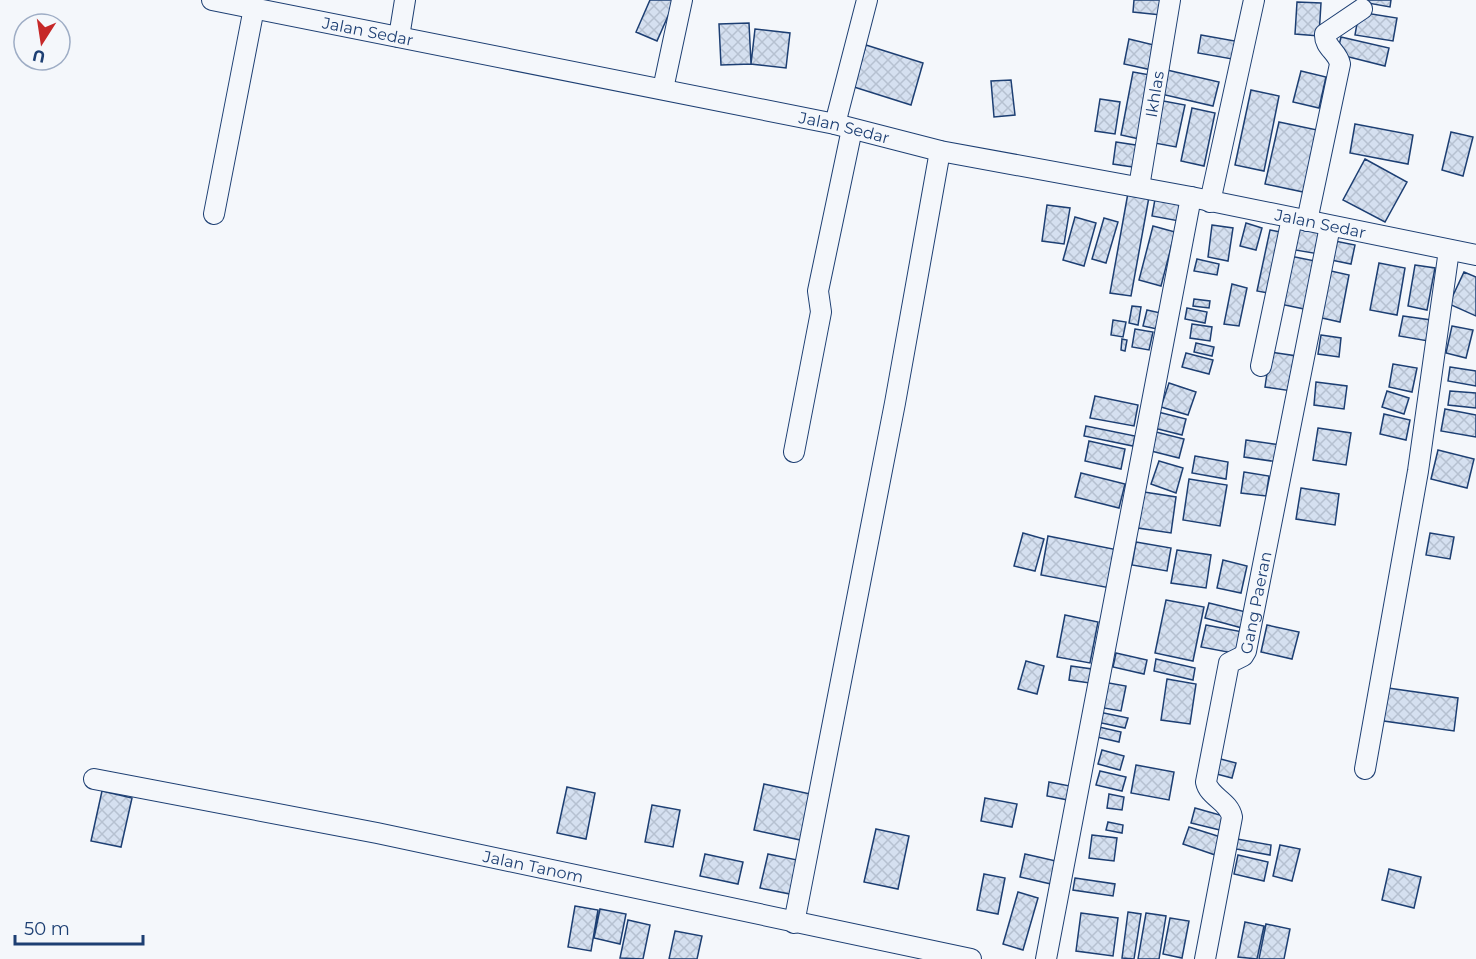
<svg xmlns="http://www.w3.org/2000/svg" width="1476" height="959" viewBox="0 0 1476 959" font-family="Montserrat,sans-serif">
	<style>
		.building { fill: url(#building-cross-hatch); stroke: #1d3f73; stroke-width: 1.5 }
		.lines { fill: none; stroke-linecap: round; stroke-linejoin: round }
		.minor-casing { stroke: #1d3f73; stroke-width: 22 }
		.minor { stroke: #f4f7fb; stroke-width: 20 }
		.labels { text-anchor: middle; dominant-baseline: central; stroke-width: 4.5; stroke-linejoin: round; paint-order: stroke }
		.street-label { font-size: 16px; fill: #1d3f73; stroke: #f4f7fb }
	</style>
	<defs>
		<pattern id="building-cross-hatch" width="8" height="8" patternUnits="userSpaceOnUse" patternTransform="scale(1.5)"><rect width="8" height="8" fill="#d5e0f0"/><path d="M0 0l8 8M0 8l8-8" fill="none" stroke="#b6c1d1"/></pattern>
	</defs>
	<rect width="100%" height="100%" fill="#f4f7fb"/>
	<!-- building -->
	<path class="building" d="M650 0H675L657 41 636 32Z
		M1134 0H1163L1161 15 1133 12Z
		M1363 0H1391L1390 7 1362 2Z
		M1297 2 1321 3 1319 36 1295 34Z
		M1359 12 1397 18 1393 41 1355 35Z
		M749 23 751 64 721 65 719 24Z
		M755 29 790 33 786 68 751 64Z
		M1201 35 1235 41 1232 59 1198 53Z
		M1341 37 1389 48 1385 66 1337 54Z
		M1129 39 1158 46 1152 70 1124 64Z
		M866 45 923 63 911 105 854 87Z
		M1167 70 1219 82 1213 106 1161 94Z
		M1301 71 1326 77 1319 108 1293 102Z
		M1133 72 1156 76 1144 140 1121 135Z
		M1011 80 1015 115 994 117 991 81Z
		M1251 90 1279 96 1264 171 1235 165Z
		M1100 99 1120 102 1115 134 1095 131Z
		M1158 100 1185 105 1176 147 1149 142Z
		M1192 108 1215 113 1204 166 1181 161Z
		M1279 122 1322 131 1308 193 1265 184Z
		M1355 124 1413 135 1408 164 1350 153Z
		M1451 132 1473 137 1463 176 1442 170Z
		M1116 142 1142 146 1139 168 1113 164Z
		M1365 159 1407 182 1385 222 1343 200Z
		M1128 193 1149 197 1131 296 1110 293Z
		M1155 199 1183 204 1179 221 1152 216Z
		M1047 205 1070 208 1064 244 1042 241Z
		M1075 217 1096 223 1084 266 1063 260Z
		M1104 218 1118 222 1106 263 1092 259Z
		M1246 223 1262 228 1256 250 1240 246Z
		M1212 225 1233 228 1228 261 1208 257Z
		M1153 226 1175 232 1161 286 1139 280Z
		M1299 228 1323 232 1319 254 1295 250Z
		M1270 230 1286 233 1273 294 1257 291Z
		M1330 240 1355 245 1351 264 1326 259Z
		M1290 256 1320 262 1309 310 1280 304Z
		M1197 259 1219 264 1217 275 1194 271Z
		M1379 263 1405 268 1397 315 1370 310Z
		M1415 265 1435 268 1427 310 1408 306Z
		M1322 269 1349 275 1340 322 1313 316Z
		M1464 272 1476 277V316L1449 304Z
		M1232 284 1247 288 1239 326 1224 324Z
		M1194 299 1210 301 1209 308 1193 306Z
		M1132 306 1141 307 1138 325 1129 323Z
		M1187 308 1207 312 1205 323 1185 319Z
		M1147 310 1165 314 1162 330 1143 326Z
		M1403 316 1431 320 1428 341 1399 336Z
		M1113 320 1126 322 1123 337 1111 335Z
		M1192 324 1212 327 1210 341 1190 338Z
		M1452 326 1473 330 1466 358 1446 353Z
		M1135 329 1153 332 1149 350 1132 347Z
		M1321 335 1341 338 1339 357 1318 354Z
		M1122 339 1127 340 1125 351 1121 350Z
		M1196 343 1214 347 1212 356 1194 352Z
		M1270 352 1297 356 1292 391 1265 387Z
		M1186 353 1213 360 1209 374 1182 367Z
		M1393 364 1417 368 1412 392 1389 387Z
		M1450 367 1476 371V386L1448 381Z
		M1316 382 1347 386 1344 409 1314 405Z
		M1169 383 1196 392 1188 415 1161 407Z
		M1387 391 1409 398 1404 414 1382 407Z
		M1450 391 1476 393V408L1448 405Z
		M1095 396 1138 405 1134 426 1090 418Z
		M1445 409 1476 415V437L1441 431Z
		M1158 412 1186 419 1182 435 1154 428Z
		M1384 414 1410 420 1406 440 1380 434Z
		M1086 426 1135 436 1133 446 1084 436Z
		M1318 428 1351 433 1346 465 1313 460Z
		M1152 431 1184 439 1179 458 1147 450Z
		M1246 440 1281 445 1278 462 1244 457Z
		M1089 441 1125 449 1121 469 1085 461Z
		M1438 450 1474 459 1467 488 1431 479Z
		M1195 456 1228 462 1226 479 1192 473Z
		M1159 461 1183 468 1176 493 1151 484Z
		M1244 472 1269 476 1266 496 1241 493Z
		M1081 473 1125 484 1119 508 1075 497Z
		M1189 479 1227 485 1220 526 1183 520Z
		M1301 488 1339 494 1335 525 1296 519Z
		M1144 492 1176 497 1171 533 1138 528Z
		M1023 533 1044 539 1035 571 1014 566Z
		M1430 533 1454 537 1450 559 1426 555Z
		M1048 536 1118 550 1110 588 1041 575Z
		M1136 542 1171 548 1167 571 1132 565Z
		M1177 550 1211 555 1206 588 1171 583Z
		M1223 560 1247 566 1241 593 1217 588Z
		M1166 600 1204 607 1193 661 1155 653Z
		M1209 603 1246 612 1242 628 1205 618Z
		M1065 615 1098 622 1090 663 1057 657Z
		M1206 625 1243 632 1238 654 1201 647Z
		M1267 625 1299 632 1292 659 1261 652Z
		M1116 653 1147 660 1144 674 1113 667Z
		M1156 659 1195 668 1193 680 1154 671Z
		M1026 661 1044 666 1037 694 1018 689Z
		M1071 666 1099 670 1097 684 1069 680Z
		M1167 679 1196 684 1190 724 1161 720Z
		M1103 682 1126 686 1121 711 1098 707Z
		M1381 687 1458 698 1454 731 1377 720Z
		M1099 712 1128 718 1125 728 1097 722Z
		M1099 727 1121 732 1119 742 1097 737Z
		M1102 750 1124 756 1120 770 1098 764Z
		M1213 757 1236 763 1232 778 1209 772Z
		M1136 765 1174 772 1169 800 1131 793Z
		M1100 771 1126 777 1122 791 1096 785Z
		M1049 782 1070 786 1068 800 1047 796Z
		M764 784 815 795 805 841 754 830Z
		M567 787 595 793 586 839 557 833Z
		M102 791 132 798 121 847 91 841Z
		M1109 794 1124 797 1122 810 1107 808Z
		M985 798 1017 804 1012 827 981 821Z
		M652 805 680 810 673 847 645 842Z
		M1195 808 1227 817 1224 831 1191 823Z
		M1108 822 1123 825 1122 833 1106 830Z
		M1189 827 1227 839 1221 857 1183 844Z
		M876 829 909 836 898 889 864 882Z
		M1092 835 1117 838 1114 861 1089 858Z
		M1237 839 1271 845 1270 855 1236 849Z
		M1280 845 1300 849 1292 881 1273 876Z
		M705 854 743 862 738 884 700 876Z
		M768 854 802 861 795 895 760 888Z
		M1025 854 1056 861 1051 884 1020 877Z
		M1238 855 1268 862 1264 881 1234 874Z
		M1389 869 1421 877 1414 908 1382 900Z
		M984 874 1005 878 998 914 977 910Z
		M1075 878 1115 884 1113 896 1073 890Z
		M1018 892 1038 898 1023 950 1003 944Z
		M575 906 598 910 591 951 568 947Z
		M600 909 626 914 620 944 594 938Z
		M1128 912 1141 914 1134 959 1122 958Z
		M1081 913 1118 918 1113 956 1076 951Z
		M1146 913 1166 916 1159 959H1138Z
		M1170 918 1189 921 1182 958 1163 954Z
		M628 920 650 925 643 959 620 958Z
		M1245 922 1264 926 1257 959 1238 957Z
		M1266 924 1290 929 1284 959H1259Z
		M675 931 702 936 697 959H669Z"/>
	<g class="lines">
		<!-- minor casing -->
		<g class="minor-casing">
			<g id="minor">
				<path id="s1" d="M212 0 835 124 940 151 1191 197 1476 255"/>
				<path d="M399 37 405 0"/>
				<path d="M663 89 682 0"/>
				<path d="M835 124 867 0"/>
				<path id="s2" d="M1139 187 1170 0"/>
				<path d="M1210 202 1254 0"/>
				<path d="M214 214 254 8"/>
				<path d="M1307 221 1340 64C1338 52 1324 47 1325 34L1362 9"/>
				<path d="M1261 366 1292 218"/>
				<path d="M794 452 821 312 818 291 852 129"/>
				<path d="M1365 769 1418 471 1449 250"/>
				<path id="s3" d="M94 779 377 833 971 959"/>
				<path d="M794 923 895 403 940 151"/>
				<path d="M1046 959 1191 197"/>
				<path id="s4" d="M1205 959 1232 817C1229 801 1209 797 1206 782L1229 663 1243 656 1246 651 1330 226"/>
			</g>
		</g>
		<!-- minor -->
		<use href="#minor" class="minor"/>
	</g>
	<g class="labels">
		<!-- street labels -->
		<g class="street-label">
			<text stroke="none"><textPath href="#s1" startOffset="159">Jalan Sedar</textPath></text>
			<text stroke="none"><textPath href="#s2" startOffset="94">Ikhlas</textPath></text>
			<text stroke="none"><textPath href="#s1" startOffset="645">Jalan Sedar</textPath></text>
			<text stroke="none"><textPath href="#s1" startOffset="1131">Jalan Sedar</textPath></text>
			<text stroke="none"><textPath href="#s4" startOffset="381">Gang Paeran</textPath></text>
			<text stroke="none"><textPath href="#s3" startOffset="448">Jalan Tanom</textPath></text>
		</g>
	</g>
	<!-- north arrow -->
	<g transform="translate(42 42) rotate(192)"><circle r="28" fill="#f4f7fb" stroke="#9eadc5" stroke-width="1.5"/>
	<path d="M0-4.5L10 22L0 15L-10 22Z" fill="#c62828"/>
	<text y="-9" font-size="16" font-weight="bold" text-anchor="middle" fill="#1d3f73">U</text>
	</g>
	<!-- scale -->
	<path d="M15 935v9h128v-9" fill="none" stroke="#1d3f73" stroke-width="3"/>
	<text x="24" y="935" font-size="18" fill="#1d3f73" stroke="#f4f7fb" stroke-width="4.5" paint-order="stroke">50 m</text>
</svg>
